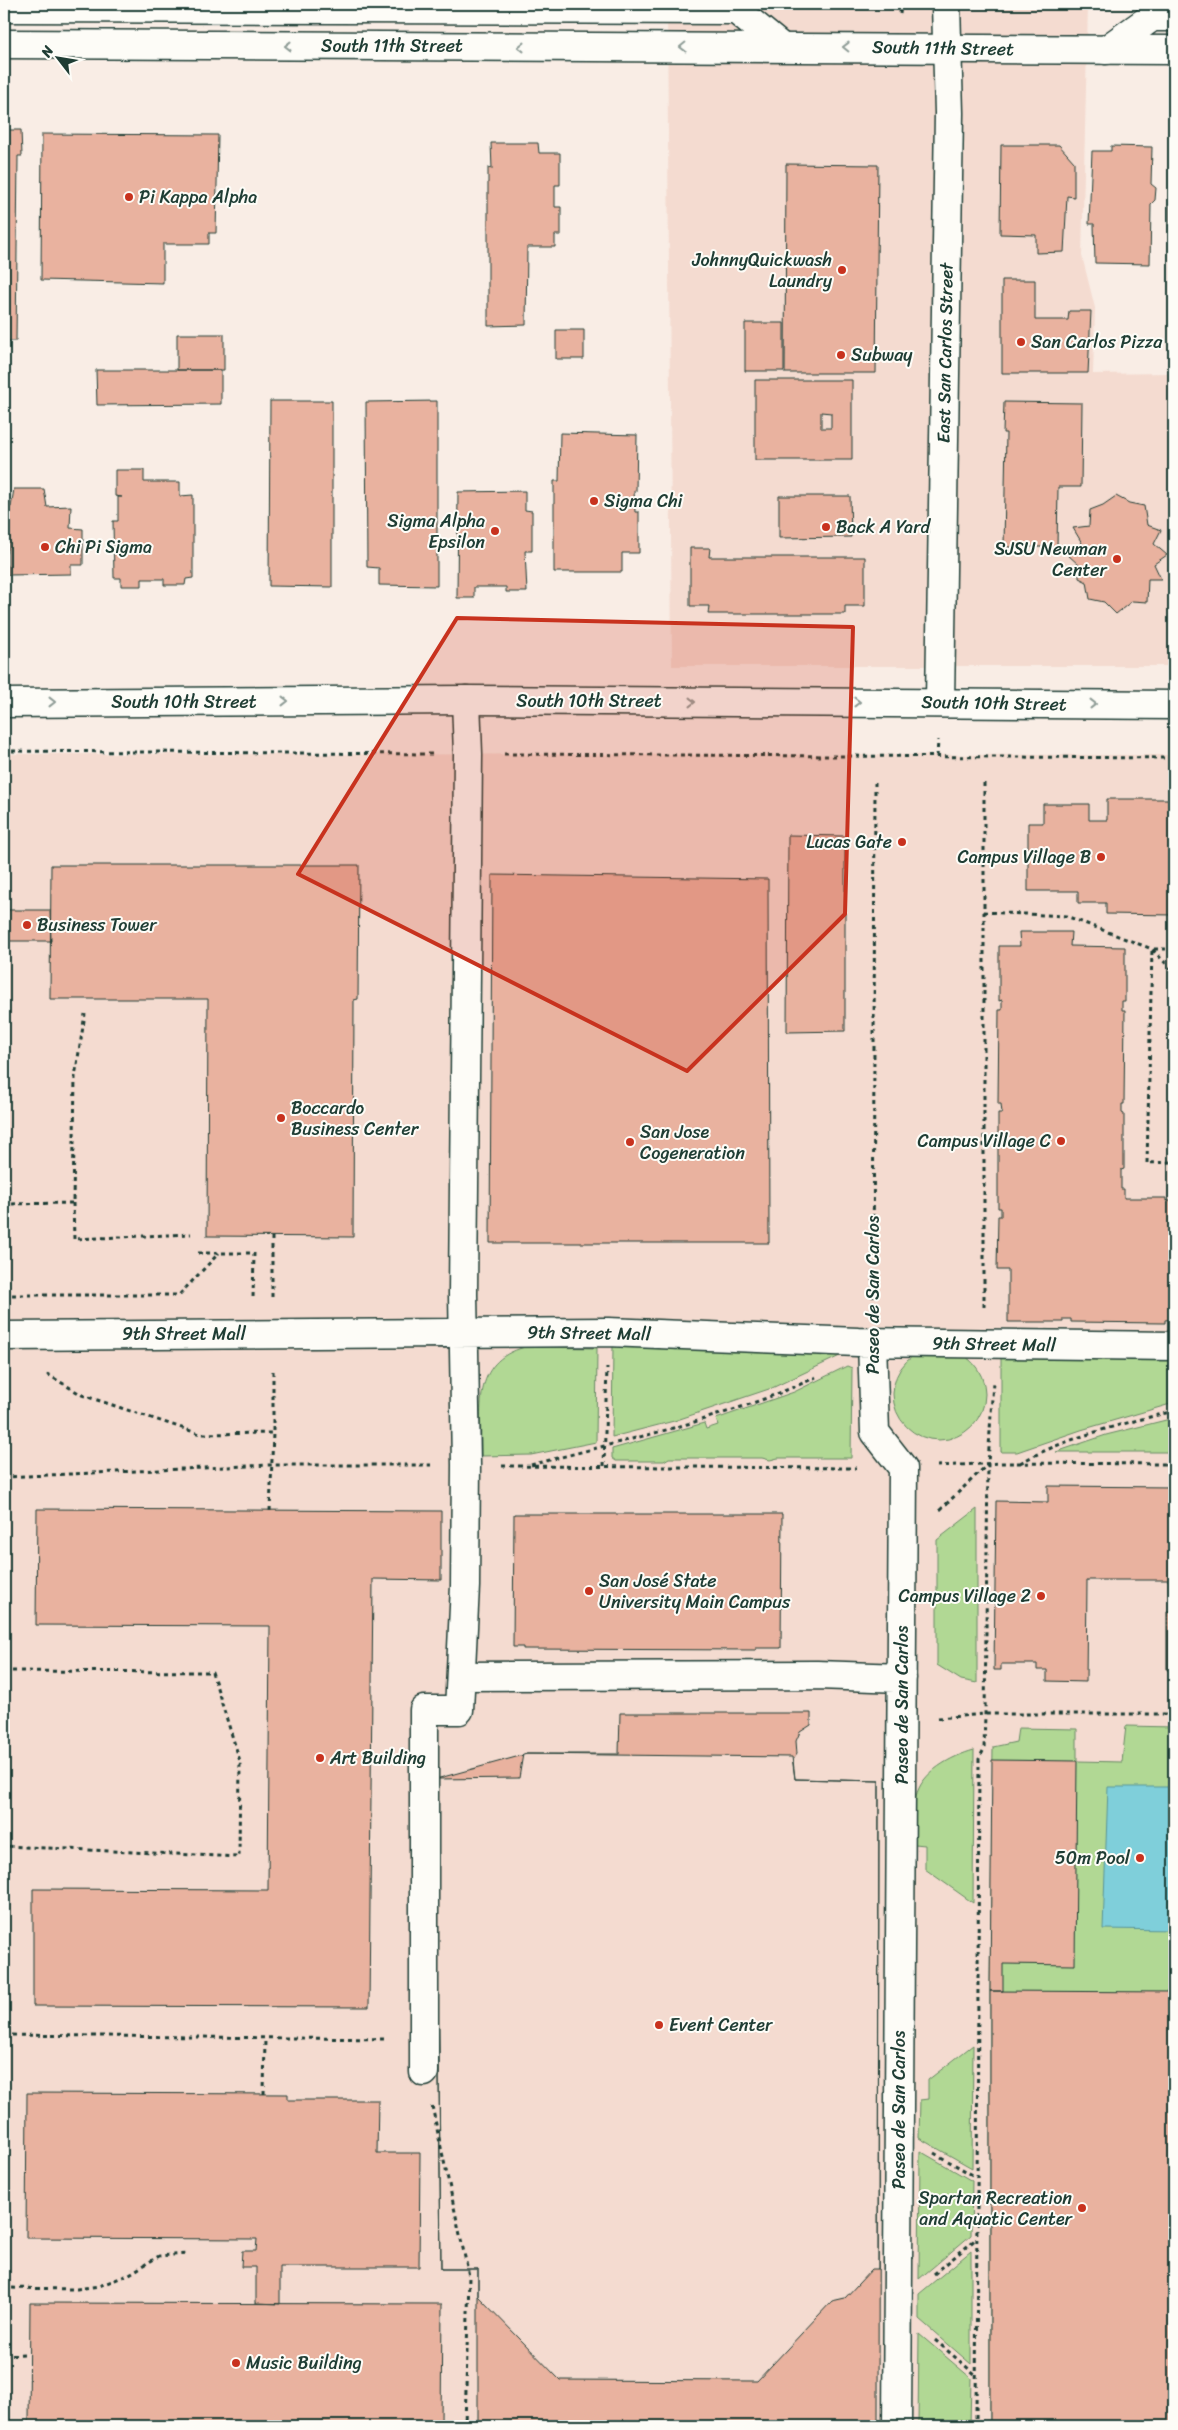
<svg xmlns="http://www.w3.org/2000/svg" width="1178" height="2430" viewBox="0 0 1178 2430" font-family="Sriracha,sans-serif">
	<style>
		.built { fill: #f4dbd0 }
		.green { fill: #b1d894; stroke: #688a64 }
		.water { fill: #7fcfda; stroke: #599598 }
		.building { fill: #e9b29f; stroke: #1f3d34; fill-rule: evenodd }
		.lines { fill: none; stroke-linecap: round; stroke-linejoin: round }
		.minor-casing { stroke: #1f3d34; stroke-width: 31 }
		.major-casing { stroke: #1f3d34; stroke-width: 31 }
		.path { stroke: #1f3d34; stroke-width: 3; stroke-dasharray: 4 4; stroke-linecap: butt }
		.minor { stroke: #fdfcf7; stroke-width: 28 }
		.major { stroke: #fdfcf7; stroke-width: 28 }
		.oneway { stroke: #8e9c96 }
		.marked { fill: #c8321e; fill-opacity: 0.2; stroke: #c8321e; stroke-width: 4; stroke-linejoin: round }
		.poi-dot { fill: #c8321e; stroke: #fdfcf7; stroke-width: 2 }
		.labels { text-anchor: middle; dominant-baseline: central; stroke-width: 4; stroke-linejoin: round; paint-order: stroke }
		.street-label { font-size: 18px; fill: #1f3d34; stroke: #fdfcf7 }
		.poi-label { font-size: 18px; fill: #1f3d34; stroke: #fdfcf7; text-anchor: start }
	</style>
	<rect width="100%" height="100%" fill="#f9ede5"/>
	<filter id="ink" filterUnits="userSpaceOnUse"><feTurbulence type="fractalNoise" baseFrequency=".02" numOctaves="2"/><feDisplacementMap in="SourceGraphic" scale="10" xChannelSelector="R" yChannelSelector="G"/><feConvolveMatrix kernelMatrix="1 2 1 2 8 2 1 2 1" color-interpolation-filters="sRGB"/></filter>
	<g filter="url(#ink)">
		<!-- built -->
		<path class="built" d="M667 4H1088L1082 256 1095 308 1093 374 1171 373V414H1174V666H672Z
			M4 754 1174 755V2426H4Z"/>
		<!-- green -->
		<path class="green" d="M613 1346 842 1347 844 1354 772 1388 674 1421 612 1437Z
			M525 1347 597 1348 596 1442 531 1455 481 1456C482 1410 470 1362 525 1347Z
			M893 1394a46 46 0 1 1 92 0a46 46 0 1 1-92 0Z
			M1001 1357H1174V1403L1081 1430 1017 1452H1001Z
			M847 1366 852 1368 851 1458H778L770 1460 762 1458H669L664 1461H616L612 1458V1449L704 1423 706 1429 718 1425 716 1419 794 1392Z
			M1174 1418V1452H1056L1106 1435Z
			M977 1509V1683L961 1680 937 1665V1540Z
			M1126 1726 1174 1727V2426H990V1991L993 1747 1016 1742 1018 1728 1077 1729V1761L1122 1762Z
			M974 1750 973 1903 925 1869V1845L915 1844C916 1829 913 1811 916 1797 921 1772 952 1756 974 1750Z
			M973 2045 972 2168 919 2138 920 2100 928 2099V2080Z
			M920 2151 972 2181 971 2235 919 2279Z
			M971 2251V2364L919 2319V2294Z
			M919 2334 971 2378 970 2426H918Z"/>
		<!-- water -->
		<path class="water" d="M1108 1787H1174V1930L1103 1929Z"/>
		<!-- building -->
		<path class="building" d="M4 130H21L22 156H18L16 341H4Z
			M42 134 218 135 216 233H209V244H163V283L41 280Z
			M491 143H538L539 153H560V185H555V207H561V235H555V247H527L526 325 488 326V168L492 169Z
			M1001 145H1059L1074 162V197L1067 196 1064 252 1036 253V235L1000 234Z
			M1111 146 1152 147 1151 184 1156 188 1155 200 1151 204 1150 264 1095 263 1094 224H1089L1092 151H1111Z
			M1170 163 1174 164V241H1170Z
			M786 164 878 165 876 373H785Z
			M1002 280H1035V320H1068L1069 311H1091L1088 373H1002Z
			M745 323H784V371H745Z
			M556 330H584V359H556Z
			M177 334H224V370H177Z
			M96 370H221V404L97 405Z
			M755 380H852V460H755ZM821 412 831 413V428H821Z
			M270 401H332V587L269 586Z
			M437 401V586L379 585V568L367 567 366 402Z
			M1004 402 1082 403 1081 487H1058L1057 547H1004L1006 433H1003Z
			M1174 420V607H1172Z
			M560 433 637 435 636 491 634 490 635 512H639V553H622V572H554V481H559Z
			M4 459H6L5 561H4Z
			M115 470H144V482H180V496L193 495V578L186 579 185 585H164V579H142V586H121V578H114L113 521H118V497H122L115 496Z
			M14 489H44L47 507 71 506 70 528 83 529V565H71V574L8 575V507H11Z
			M525 491V510L532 511V551H525L527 592H506V587H474V598H457L458 492Z
			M779 496H850L851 537 779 538Z
			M1116 496 1129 503 1144 506 1147 525 1161 530 1154 544 1167 555 1154 564 1161 579H1148L1147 602 1132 601 1116 614 1104 602 1090 599 1087 582 1079 578V565L1068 555 1082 543 1073 528 1089 526 1090 510 1103 505Z
			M690 548H710L709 557H865V606H845V614H708L709 606H690Z
			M1107 799H1174V915L1106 914V903H1078V891H1028V823H1043V804H1089V820H1107Z
			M788 835 845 836V1031L787 1032Z
			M51 865H359L358 999 354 1000 353 1237 207 1236 208 999H50Z
			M492 875 768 879 769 1243H490Z
			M4 910H50L51 941H4Z
			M1019 932H1071L1070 946 1125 947V1001H1122V1010H1125L1124 1104H1122V1113L1124 1114V1169L1121 1170V1189H1124V1198H1166V1201H1174V1323V1319L1165 1320V1323L1071 1322V1319H1063V1322H1008V1270H997L998 1216H1001V1208H998V1113H1002L1001 1104H998L999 1010H1002V1000L999 1001V946H1020Z
			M1048 1486 1174 1487V1670H1167V1612H1172V1580H1087L1086 1682 1047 1681V1670H1037V1664H1001V1670H994L996 1501 1048 1502Z
			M37 1509 441 1511V1580L373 1579 369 2007 33 2006V1889L268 1890 270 1626 36 1625Z
			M514 1514H782L781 1648H756V1650L523 1649V1647H513Z
			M620 1713H811V1725L800 1732 796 1741 797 1754 793 1760 795 1779 879 1781 878 2426H478V2269H441L436 1779 527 1754H619Z
			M523 1754 792 1757 795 1779 879 1781 878 2269H872L845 2298 832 2301 757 2381 560 2380 478 2296V2269H441L436 1779 519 1778Z
			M992 1760 1077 1761 1075 1965 1003 1964V1991H990Z
			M990 1991 1174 1992V2426H990Z
			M27 2093 288 2094V2100H378L377 2153H420L419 2267H280V2304L256 2303V2267H241L242 2251H256L257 2239 26 2238Z
			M30 2303 442 2304 441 2424 145 2426 146 2423H29Z"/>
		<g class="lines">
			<!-- minor casing -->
			<g class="minor-casing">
				<path id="minor" d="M4 8 736 10 780 46
					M1106 50 1152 17H1174
					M940 702 949 113 946 4
					M4 1336 608 1332 858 1342 1174 1346
					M872 1342 875 1432 903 1468 897 2426
					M461 1676 817 1675 902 1678
					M424 2072V1710H459L465 1586 466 1465 463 1294 468 754 466 700"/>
			</g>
			<!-- major casing -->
			<g class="major-casing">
				<path id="major" d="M4 44 1174 50
					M4 703 466 700 1174 705"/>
			</g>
			<!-- path -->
			<path class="path" d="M900 14 901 4
				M4 751 433 754
				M504 754 1174 758
				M937 757 938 740
				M983 912 1066 916 1152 949 1174 972
				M1174 949H1152L1147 1163 1174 1162
				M73 1203 74 1239 191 1234
				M4 1204 73 1203 75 1077 85 1014
				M272 1237V1298
				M198 1253H254L253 1299
				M4 1295H179L219 1253
				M873 1306 875 783
				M984 1307V780
				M47 1374 82 1395 200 1434 273 1433
				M1020 1463C1067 1437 1122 1424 1174 1411
				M531 1465C627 1439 725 1420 816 1377
				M502 1466 856 1468
				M604 1466 607 1367
				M937 1466 1001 1463 1174 1464
				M4 1477 270 1465H431
				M940 1510 988 1464
				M270 1511 273 1433V1370
				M4 1671 212 1672 240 1761 239 1857 4 1846
				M938 1718 985 1714H1174
				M4 2035 388 2039
				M264 2094 265 2038
				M432 2106 469 2276 465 2426
				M934 2153 976 2177
				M934 2274 976 2239
				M4 2288 77 2289 99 2286 128 2275 159 2256 187 2254
				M935 2340 976 2375
				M4 2355 24 2354
				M976 2426 979 1759 984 1749 985 1714 988 1464 993 1381"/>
			<!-- minor -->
			<use href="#minor" class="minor"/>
			<!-- major -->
			<use href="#major" class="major"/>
		</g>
		<!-- one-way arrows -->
		<defs><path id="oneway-chevron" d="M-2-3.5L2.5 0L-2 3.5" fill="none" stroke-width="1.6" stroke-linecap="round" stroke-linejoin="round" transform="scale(1.25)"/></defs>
		<g class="oneway">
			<use href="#oneway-chevron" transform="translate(288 46) rotate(-180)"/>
			<use href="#oneway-chevron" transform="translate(521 47) rotate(-180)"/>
			<use href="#oneway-chevron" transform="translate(683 47) rotate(179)"/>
			<use href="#oneway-chevron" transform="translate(846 47) rotate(-179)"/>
			<use href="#oneway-chevron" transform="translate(285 701)"/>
			<use href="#oneway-chevron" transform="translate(52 702)"/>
			<use href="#oneway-chevron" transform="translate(692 702)"/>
			<use href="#oneway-chevron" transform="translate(857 702)"/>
			<use href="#oneway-chevron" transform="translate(1093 704)"/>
		</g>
	</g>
	<!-- marked area -->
	<path class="marked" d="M457 618 853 627 845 914 687 1071 298 874Z"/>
	<!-- markers -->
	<g class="poi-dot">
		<circle cx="129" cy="197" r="5"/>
		<circle cx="842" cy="270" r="5"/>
		<circle cx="1021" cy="342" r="5"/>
		<circle cx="841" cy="355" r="5"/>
		<circle cx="594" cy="501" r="5"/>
		<circle cx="826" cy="527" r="5"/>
		<circle cx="495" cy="531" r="5"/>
		<circle cx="45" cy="547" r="5"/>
		<circle cx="1117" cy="559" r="5"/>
		<circle cx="902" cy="842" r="5"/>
		<circle cx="1101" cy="857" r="5"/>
		<circle cx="27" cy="925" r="5"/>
		<circle cx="281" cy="1118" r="5"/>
		<circle cx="1061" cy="1141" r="5"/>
		<circle cx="630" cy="1142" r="5"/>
		<circle cx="589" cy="1591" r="5"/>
		<circle cx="1041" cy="1596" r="5"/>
		<circle cx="320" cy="1758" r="5"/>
		<circle cx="1140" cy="1858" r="5"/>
		<circle cx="659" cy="2025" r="5"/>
		<circle cx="1082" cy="2208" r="5"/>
		<circle cx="236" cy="2363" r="5"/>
	</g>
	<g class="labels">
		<!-- street labels -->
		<g class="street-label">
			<text x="392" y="46">South 11th Street</text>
			<text transform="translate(943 48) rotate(1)">South 11th Street</text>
			<text transform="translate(945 353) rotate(-89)">East San Carlos Street</text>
			<text x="589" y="701">South 10th Street</text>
			<text x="184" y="702">South 10th Street</text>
			<text transform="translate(994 703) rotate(1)">South 10th Street</text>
			<text transform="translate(873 1295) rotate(-90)">Paseo de San Carlos</text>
			<text transform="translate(589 1333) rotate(1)">9th Street Mall</text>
			<text x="184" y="1334">9th Street Mall</text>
			<text transform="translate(994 1344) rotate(1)">9th Street Mall</text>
			<text transform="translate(902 1705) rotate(-90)">Paseo de San Carlos</text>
			<text transform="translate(899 2110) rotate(-90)">Paseo de San Carlos</text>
		</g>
		<!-- poi labels -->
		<g class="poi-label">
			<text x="139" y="197">Pi Kappa Alpha</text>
			<text x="832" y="260" text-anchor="end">JohnnyQuickwash<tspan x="832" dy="21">Laundry</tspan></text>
			<text x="1031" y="342">San Carlos Pizza</text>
			<text x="851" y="355">Subway</text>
			<text x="604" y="501">Sigma Chi</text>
			<text x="485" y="521" text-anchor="end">Sigma Alpha<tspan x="485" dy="21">Epsilon</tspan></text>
			<text x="836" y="527">Back A Yard</text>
			<text x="55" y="547">Chi Pi Sigma</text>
			<text x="1107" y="549" text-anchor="end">SJSU Newman<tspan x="1107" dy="21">Center</tspan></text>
			<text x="892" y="842" text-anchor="end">Lucas Gate</text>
			<text x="1091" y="857" text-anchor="end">Campus Village B</text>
			<text x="37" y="925">Business Tower</text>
			<text x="291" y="1108">Boccardo<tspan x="291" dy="21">Business Center</tspan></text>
			<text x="640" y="1132">San Jose<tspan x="640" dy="21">Cogeneration</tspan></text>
			<text x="1051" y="1141" text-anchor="end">Campus Village C</text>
			<text x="599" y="1581">San José State<tspan x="599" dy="21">University Main Campus</tspan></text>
			<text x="1031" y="1596" text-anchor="end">Campus Village 2</text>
			<text x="330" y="1758">Art Building</text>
			<text x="1130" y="1858" text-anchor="end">50m Pool</text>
			<text x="669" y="2025">Event Center</text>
			<text x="1072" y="2198" text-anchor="end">Spartan Recreation<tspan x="1072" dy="21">and Aquatic Center</tspan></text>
			<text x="246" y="2363">Music Building</text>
		</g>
	</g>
	<!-- margin -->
	<rect width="1178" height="2430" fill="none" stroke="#fdfcf7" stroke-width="20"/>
	<rect x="10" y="10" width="1158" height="2410" fill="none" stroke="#1f3d34" stroke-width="2" filter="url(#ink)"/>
	<!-- north arrow -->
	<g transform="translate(58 58) rotate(301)" stroke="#fdfcf7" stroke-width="4" paint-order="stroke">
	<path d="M0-4L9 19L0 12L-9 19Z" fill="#1f3d34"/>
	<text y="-8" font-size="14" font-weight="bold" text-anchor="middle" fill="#1f3d34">N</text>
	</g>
</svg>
